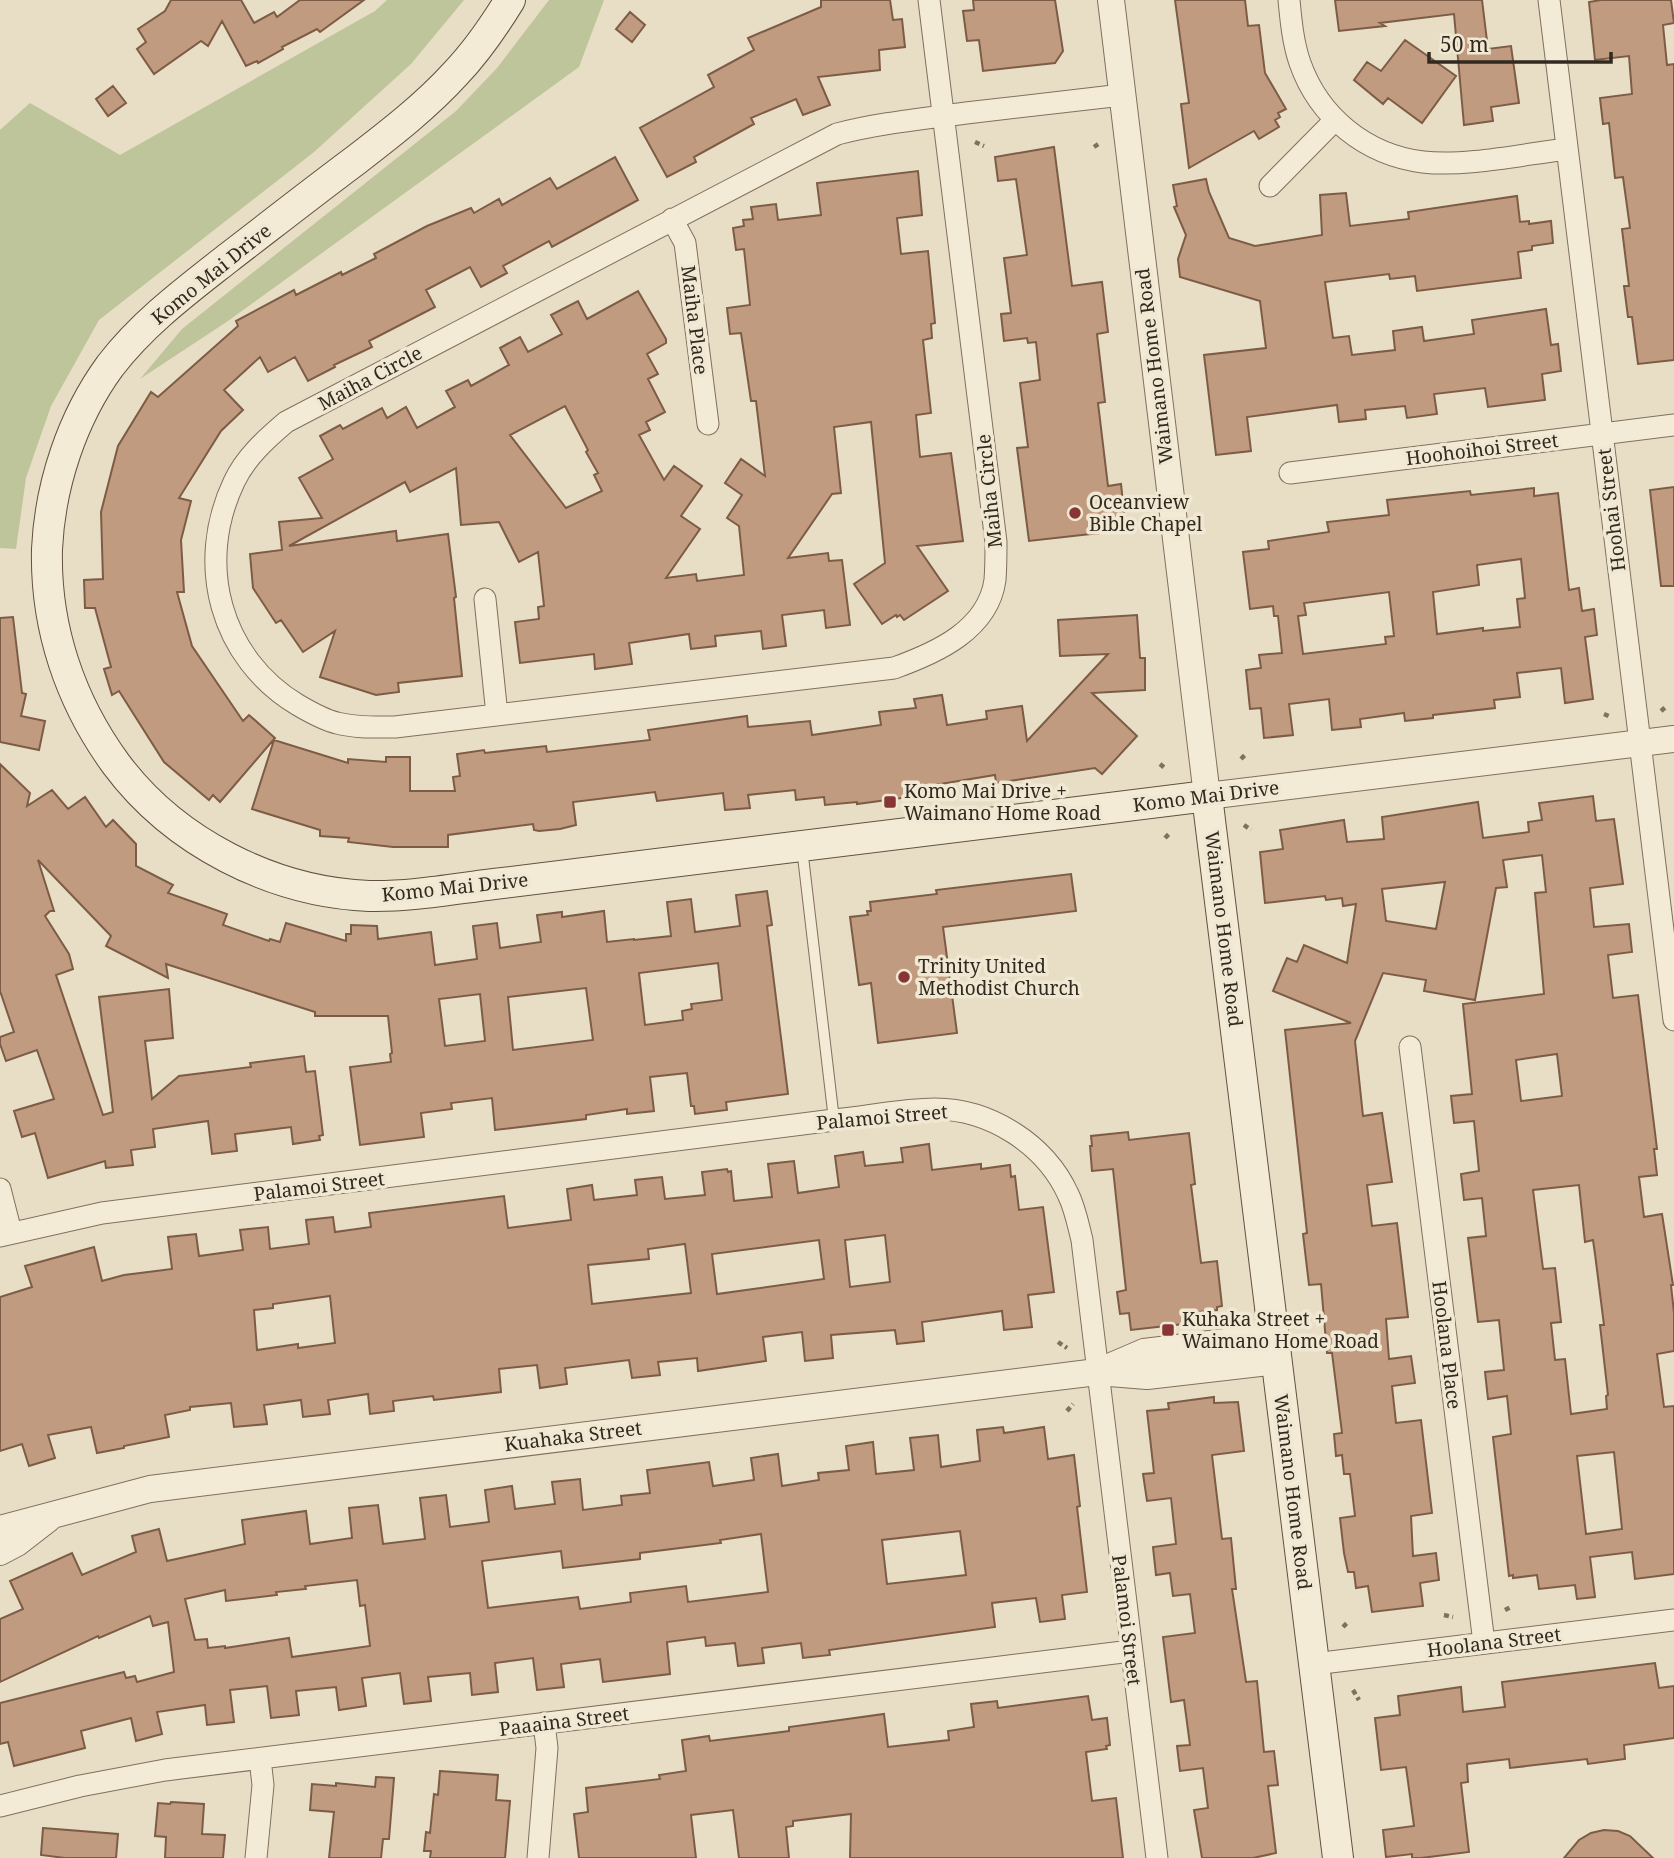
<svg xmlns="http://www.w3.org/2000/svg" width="1674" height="1858" viewBox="0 0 1674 1858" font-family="'Noto Serif',serif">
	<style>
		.green { fill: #bfc59a }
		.building { fill: #c19b7f; stroke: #7d5c46; stroke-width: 2; fill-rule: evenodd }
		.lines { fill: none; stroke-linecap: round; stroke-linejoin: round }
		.service-casing { stroke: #80705d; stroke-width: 12 }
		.minor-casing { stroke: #80705d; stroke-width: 23 }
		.tertiary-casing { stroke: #80705d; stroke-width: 28 }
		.secondary-casing { stroke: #625140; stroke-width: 32 }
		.path { stroke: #80705d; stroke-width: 4.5; stroke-dasharray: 5 3.5; stroke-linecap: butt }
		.service { stroke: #f4ebd7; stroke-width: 10 }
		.minor { stroke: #f4ebd7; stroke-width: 21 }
		.tertiary { stroke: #f4ebd7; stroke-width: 26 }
		.secondary { stroke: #f4ebd7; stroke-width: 30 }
		.poi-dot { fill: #883535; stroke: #f0e8d3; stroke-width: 2.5 }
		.labels { text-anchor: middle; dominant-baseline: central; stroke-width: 7; stroke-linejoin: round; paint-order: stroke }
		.street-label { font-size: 19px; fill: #32291f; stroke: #f0e8d3 }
		.poi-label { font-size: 19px; fill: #32291f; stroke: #f0e8d3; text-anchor: start }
	</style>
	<rect width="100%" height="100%" fill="#e8ddc5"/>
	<!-- green -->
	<path class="green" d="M387 0H464L411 64 314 152 99 320 51 406 26 478 16 549 0 548V130L30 103 120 155 375 11Z
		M549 0H604L579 67 228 321 140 379 182 329 456 111 497 68Z"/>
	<!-- building -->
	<path class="building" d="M171 0H241L254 23 274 12 277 17 300 0H364L320 32 317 29 282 47 283 49 258 63 257 61 246 66 222 21 208 46 201 41 154 74 137 49 146 42 138 29 165 11Z
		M821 0H890L893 20 902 19 905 47 879 50 880 70 818 77 830 105 803 115 796 99 751 118 754 124 694 157 696 162 667 177 640 128 714 87 708 75 754 50 748 38 821 7Z
		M973 0H1055L1063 51 1055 63 983 71 979 40 967 41 963 11 974 10Z
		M1175 0H1245L1248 26 1259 25 1265 73 1286 109 1278 113 1280 117 1275 120 1279 127 1259 139 1254 131 1189 168 1181 104 1189 103Z
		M1335 0H1482L1488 49 1511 46 1519 103 1491 107 1493 121 1464 125 1454 14 1380 23 1385 26 1339 31Z
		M1601 0H1671L1674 23 1663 25 1667 65 1674 64V360L1638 364 1632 317H1628L1624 286H1629L1622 229 1630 228 1623 177 1615 178 1609 123 1603 124 1600 98 1632 94 1629 56 1595 60 1589 2Z
		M630 12 645 25 632 42 616 29Z
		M1405 40 1456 76 1422 123 1388 98 1383 104 1354 80 1367 62 1381 71Z
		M113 86 126 103 108 116 96 99Z
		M1054 147 1072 286 1102 282 1108 332 1097 334 1105 402 1098 403 1108 486 1121 484 1126 530 1029 541 1017 448 1028 447 1020 383 1040 380 1036 342 1028 343 1027 338 1004 341 1001 314 1011 313 1004 258 1027 255 1016 179 998 181 995 157Z
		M615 157 638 200 552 247 549 241 503 266 507 273 481 287 470 267 426 290 435 307 369 341 372 347 334 365 335 367 308 381 295 357 268 372 260 357 224 390 243 410 221 431 179 498 191 501 181 540 184 592H177L192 646 243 721 249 715 275 738 220 802 213 795 209 800 164 762 119 691 112 695 104 669 111 667 95 608H85L84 580 103 579 101 512 118 446 151 392 158 397 238 326 236 321 294 290 296 295 341 272 342 275 376 258 374 254 427 226 471 208 474 213 499 199 502 205 550 178 557 189Z
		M918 171 922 215 897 218 901 254 928 251 935 323 931 324 932 338 923 340 931 413 916 415 920 457 951 453 963 541 917 546 948 591 904 620 900 615 897 617 896 615 882 624 854 584 885 563 871 422 834 427 841 493 832 494 788 558 828 553 829 561 842 560 850 625 826 628 824 610 782 615 786 646 763 649 761 631 715 636 716 646 691 649 689 634 629 643 632 664 595 669 594 654 520 663 515 622 539 619 538 607 544 606 538 552 519 562 499 522 461 525 456 468 410 492 405 482 289 546 396 531 397 541 448 534 456 597 454 598 462 676 398 683 399 692 376 695 320 677 335 631 303 652 281 620 276 623 253 588 250 554 282 550 279 522 322 518 299 478 333 459 320 436 340 425 343 429 382 408 387 418 406 407 417 428 455 407 446 391 468 380 471 386 509 365 500 348 520 337 528 352 562 334 551 315 578 301 587 319 638 291 666 339V343L647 354 658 374 648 379 665 412 646 422 650 430 639 435 664 480 674 466 702 486 681 516 700 529 666 578 696 574 697 581 744 575 739 526 727 518 742 495 725 483 741 459 765 476 756 401H751L741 333 730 334 727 308 750 305 744 249 736 250 733 228 744 226 743 220 753 219 751 207 776 204 778 220 821 215 817 183ZM565 406 588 450 586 452 598 473 594 475 602 491 566 508 510 435Z
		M1206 179 1209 192 1229 238 1255 246 1322 235 1320 195 1346 193 1350 226 1409 219 1408 212 1517 196 1520 222 1529 221V224L1551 221 1553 243 1532 246V250L1518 252 1521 278 1417 291 1415 276 1390 279 1389 274 1325 282 1333 338 1349 336 1352 355 1395 350 1393 331 1422 327 1424 341 1474 334 1472 320 1546 309 1551 345 1558 344 1561 371 1542 374 1545 400 1488 407 1485 388 1434 394 1437 414 1407 418 1405 406 1365 410 1366 419 1339 422 1337 405 1247 417 1251 451 1216 455 1204 355 1266 348 1260 301 1180 277 1178 259 1186 235 1174 207 1177 206 1173 185Z
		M1674 487V586H1661L1650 490Z
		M1534 488V496L1558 493 1569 590 1579 588 1582 611 1594 609 1597 635 1585 637 1593 699 1565 703 1561 668 1517 673 1520 697 1494 700 1495 708 1433 715V718L1405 721 1404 713 1360 719 1361 727 1332 730 1329 699 1289 704 1293 735 1264 738 1261 708 1250 709 1246 670 1261 668 1259 655 1282 653 1278 616H1274L1273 606 1250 609 1243 552 1269 549 1268 541 1329 532 1327 522 1389 515 1387 500 1470 491 1471 495ZM1521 559 1525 598 1517 599 1520 627 1483 631V628L1437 634 1433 592 1479 585 1477 565ZM1389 592 1394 636 1385 637 1386 644 1303 654 1298 616 1306 615 1304 603Z
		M1137 615 1140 658H1145V690L1092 693 1137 736 1102 774 1095 768 996 783 995 775 916 788 917 796 857 804V802L825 805 824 797 796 800 795 790 748 795 750 808 725 810 723 793 657 801 655 792 573 802 576 825 560 829 539 831 534 830 533 824 448 835V847H393L348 842 349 838 320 836V830L252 809 274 740 348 763V759L386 762V757H410V791H455L453 777 460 776 457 754 484 750 485 753 546 746 547 752 650 740 648 730 747 716 748 727 810 721 812 735 881 725 879 712 916 708 914 699 942 695 947 725 987 719 986 711 1022 706 1027 741 1108 654 1060 656 1058 620Z
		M13 617 22 693 26 694 21 716 45 721 39 750 0 742V618Z
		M0 764 30 793 27 806 52 790 68 809 85 797 106 827 113 820 136 844V866L173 885 168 893 227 914 223 925 269 941 270 939 280 942 286 923 346 941V934H351V925L377 926 378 939 431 932 435 965 477 959 473 926 497 923 500 948 541 942 537 915 562 912V917L604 911 607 942 634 939V940L671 936 667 902 691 899 695 932 740 926 736 895 767 891 772 925 767 926 788 1094 726 1102 727 1110 695 1114 694 1106H691L687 1073 650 1077 654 1111 627 1114V1109L586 1115V1119L495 1130 492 1098 451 1103 452 1109 421 1113 424 1137 360 1145 350 1067 391 1062 390 1054 392 1053 388 1016H315V1012L166 964 168 978 106 946 111 936 38 860 54 911H50L45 916 69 954 73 969 56 975 103 1115 113 1112 99 997 169 989 173 1038 145 1041 152 1099 179 1076 251 1067 250 1063 304 1056 306 1072 315 1071 323 1135 319 1136 320 1140 293 1144 291 1127 235 1134 237 1151 212 1154 208 1121 153 1129 155 1147 131 1150 133 1165 106 1168 105 1161 48 1178 35 1133 22 1137 14 1111 54 1099 37 1050 6 1061 0 1044V1037L14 1032 0 991ZM718 963 722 1000 691 1004 692 1009 682 1011 683 1020 645 1025 639 973ZM586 988 593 1040 513 1050 508 997ZM480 994 485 1041 445 1046 439 999Z
		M1593 796 1596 821 1614 819 1623 884 1590 888 1594 927 1629 924 1632 952 1608 955 1613 998 1638 995 1657 1149H1654L1657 1175 1639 1177 1644 1217 1662 1214 1673 1285H1671L1674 1313V1351L1657 1354 1664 1407 1674 1406V1574L1635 1579 1632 1552 1590 1557 1595 1597 1577 1599 1575 1585 1539 1589 1537 1575 1513 1578V1575L1509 1576 1493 1437 1511 1434 1507 1396 1488 1399 1485 1372 1504 1370 1499 1320 1478 1322 1468 1238 1486 1236 1482 1198 1464 1200 1461 1174 1479 1171 1474 1121 1454 1123 1451 1096 1472 1094 1463 1004 1544 994 1535 893 1546 892 1542 855 1503 860 1507 887 1496 888 1475 1000 1424 991 1426 980 1383 973 1355 1041 1363 1116 1382 1113 1392 1182 1367 1185 1372 1226 1397 1223 1408 1317 1386 1319 1389 1359 1411 1356 1415 1383 1392 1386 1396 1423 1421 1420 1432 1513 1411 1516 1413 1556 1436 1553 1439 1580 1420 1583 1423 1606 1372 1612 1368 1586 1356 1588 1354 1572H1348L1344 1553 1340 1518 1355 1516 1350 1474H1344L1342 1455 1336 1456 1334 1434 1342 1433 1332 1353H1327L1321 1284 1309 1285 1303 1234 1307 1233 1285 1030 1351 1023 1273 991 1287 958 1297 962 1304 945 1347 963 1356 904 1343 906 1342 898 1326 900 1325 896 1265 903 1260 852 1283 849 1280 830 1344 820 1347 842 1384 839 1382 817 1478 802 1483 838 1529 832 1528 822 1542 820 1539 803ZM1445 882 1436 929 1386 921 1382 889ZM1557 1054 1562 1096 1521 1101 1516 1060ZM1579 1185 1585 1242 1593 1240 1595 1254 1604 1325H1600L1608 1395 1606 1396 1607 1409 1571 1414 1565 1359 1555 1360 1551 1323 1561 1322 1555 1268 1543 1269 1533 1190ZM1614 1452 1622 1529 1586 1534 1577 1456Z
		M1071 874 1076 911 943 927 957 1033 878 1043 871 983 859 985 850 917 868 915 867 911H871L870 902 937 894 936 890Z
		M1128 1132 1129 1140 1189 1133 1195 1184 1191 1185 1201 1263 1217 1261 1222 1306 1217 1307V1310L1191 1313 1192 1323 1131 1330 1129 1313 1120 1314 1117 1292 1126 1290 1113 1169 1092 1171 1090 1146H1092L1091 1136Z
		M929 1144 932 1170 981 1164V1169L1010 1165 1011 1177 1015 1176 1019 1210 1043 1207 1054 1292 1028 1295 1032 1327 1004 1330 1002 1311 922 1322 924 1341 897 1344 895 1330 831 1335 833 1358 805 1361 802 1332 763 1337 766 1361 698 1371 697 1358 658 1362 660 1375 632 1378 629 1360 565 1368 567 1384 540 1388 537 1365 499 1369 501 1392 434 1400 433 1396 393 1401 394 1411 370 1414 368 1394 328 1400 330 1414 303 1417 301 1400 264 1405 267 1424 234 1427 231 1403 190 1407V1410L165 1415 169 1437 124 1446V1448L97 1453 91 1427 48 1435 55 1458 29 1466 22 1444 0 1451V1297L32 1287 25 1266 94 1247 102 1281 124 1275 172 1269 168 1237 196 1234 199 1256 243 1250 240 1230 268 1227 270 1249 309 1244 306 1220 333 1217 335 1232 371 1227 369 1213 504 1196 508 1228 571 1220 567 1189 592 1185 594 1200 637 1195 635 1180 662 1177 665 1199 705 1195 702 1172 727 1169 728 1172 731 1171 734 1201 772 1197 768 1164 794 1161 798 1193 839 1187 835 1156 863 1152 865 1166 903 1162 901 1148ZM885 1235 890 1282 850 1287 845 1240ZM819 1240 824 1279 717 1294 712 1254ZM685 1244 691 1293 592 1304 588 1265 649 1259 648 1249ZM330 1296 335 1343 298 1348V1344L257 1350 254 1310 273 1308V1304Z
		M1214 1397V1403L1238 1402 1244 1451 1212 1455 1222 1539 1231 1538 1236 1589H1232L1246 1682 1257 1681 1264 1752 1274 1751 1278 1785 1268 1786 1276 1853 1253 1858H1202L1194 1810 1208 1808 1203 1768 1180 1771 1177 1746 1190 1745 1184 1700 1171 1702 1163 1637 1195 1633 1190 1594 1173 1596 1170 1573 1156 1575 1153 1547 1176 1544 1171 1498 1147 1501 1143 1474 1154 1473 1147 1411 1169 1409 1168 1403Z
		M1003 1427 1004 1433 1044 1427 1048 1459 1074 1455 1080 1506 1077 1507 1087 1592 1062 1595 1065 1619 1040 1622 1036 1598 992 1603 995 1627 829 1650 830 1655 803 1658 801 1643 762 1648 764 1663 738 1666 735 1643 706 1646 705 1637 667 1642 670 1674 603 1682 600 1659 561 1664 564 1687 537 1690 533 1658 495 1663 498 1692 472 1695 470 1673 428 1677 431 1701 404 1704 400 1673 362 1678 366 1706 339 1710 336 1687 296 1691 299 1715 271 1718 267 1686 230 1690 234 1722 207 1725 205 1705 157 1712 162 1734 136 1741 131 1718 81 1731 85 1748 14 1766 8 1742 0 1744V1703L124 1672 126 1678 135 1676 137 1682 174 1672 168 1622 153 1626 150 1616 99 1638 98 1636 0 1682V1619L23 1609 10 1581 72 1553 82 1575 136 1552 132 1536 159 1529 167 1561 245 1544 242 1520 306 1511 310 1544 352 1538 349 1508 378 1505 383 1544 425 1539 420 1498 446 1495 450 1527 489 1522 485 1490 512 1486 515 1509 555 1504 552 1482 580 1479 583 1510 622 1505 621 1496 650 1493 647 1470 709 1462 713 1486 754 1480 751 1458 778 1454 782 1486 819 1480 818 1473 849 1470 846 1446 873 1442 876 1474 914 1470 910 1438 938 1435 941 1467 980 1461 977 1430ZM960 1531 966 1575 887 1584 882 1540ZM761 1534 768 1592 688 1602 686 1586 630 1593 631 1602 580 1609 578 1597 488 1608 482 1561 561 1551 563 1568 640 1559V1553L721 1543 720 1540ZM357 1580 360 1606 365 1605 370 1646 292 1657 289 1638 225 1648V1646L208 1648 207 1639 195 1640 185 1599 225 1590 226 1601 277 1595 276 1592 306 1589 305 1586Z
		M1655 1663 1659 1688 1674 1686V1738L1624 1745 1625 1759 1588 1764 1587 1759 1510 1768 1509 1759 1467 1764 1468 1782 1461 1783 1469 1852 1421 1858H1412V1854L1386 1857 1383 1830 1414 1826 1406 1767 1381 1770 1375 1718 1400 1715 1398 1696 1461 1687 1463 1712 1505 1707 1502 1682Z
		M1088 1696 1092 1720 1107 1718 1110 1745 1106 1746 1107 1749 1086 1752 1092 1801 1116 1798 1123 1858H850L851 1814 793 1821V1826L786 1827 789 1858H739L733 1810 691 1815 696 1858H579L574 1814 588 1812 586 1788 660 1779 659 1775 686 1771 682 1740 709 1736 710 1741 789 1731V1727L884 1714 888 1747 949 1740 948 1731 974 1727 971 1704 997 1701 998 1708Z
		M440 1771 498 1775 496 1800 510 1801 505 1858H430L431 1851H424L426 1832 430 1833 434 1794 438 1795Z
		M376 1777 394 1778 389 1839H383L381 1858H329L334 1812 310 1810 312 1784 336 1786V1783L375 1787Z
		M171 1802 204 1804 202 1834 225 1835 223 1858H165L166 1837 155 1836 158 1803 170 1804Z
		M43 1828 118 1834 116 1858H65L41 1855Z
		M1604 1830 1618 1831 1630 1836 1653 1858H1564L1579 1840 1591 1833Z"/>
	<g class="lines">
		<!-- service casing -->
		<g class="service-casing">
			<path id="service" d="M802 848 834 1120"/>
		</g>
		<!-- minor casing -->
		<g class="minor-casing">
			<path id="minor" d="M929 0 996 542C996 554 996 567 995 580 988 630 936 653 894 668L395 727C376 727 356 728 337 723 324 720 310 712 298 705 220 658 195 564 234 482 245 458 266 439 286 422L837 134C879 123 922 119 966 113 1018 107 1070 101 1122 95
				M1289 0C1291 21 1293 43 1300 63 1319 117 1366 155 1423 162 1466 167 1524 154 1567 149
				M1549 0 1674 1020
				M1270 186 1335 120
				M672 219 685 243 708 424
				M1290 473 1674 425
				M485 599 497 715
				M1410 1047 1484 1643
				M0 1189 11 1232
				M0 1236 102 1213 834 1120C867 1117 902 1109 935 1109 990 1109 1045 1144 1068 1194 1075 1208 1078 1224 1082 1240L1157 1858
				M1314 1664 1674 1620
				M0 1806 80 1786 165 1770 1131 1651
				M256 1858 263 1785 260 1759
				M538 1858 547 1748 544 1723"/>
		</g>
		<!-- tertiary casing -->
		<g class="tertiary-casing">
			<path id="tertiary" d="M1111 0 1207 796 1674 739
				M1102 1370 1144 1352 1274 1336
				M0 1529 150 1489 1097 1372 1147 1376 1277 1361
				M0 1552 17 1543 48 1519"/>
		</g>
		<!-- secondary casing -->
		<g class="secondary-casing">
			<path id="secondary" d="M510 0C494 26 477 51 456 73 426 106 391 133 356 160 313 192 271 225 228 258 186 291 143 323 110 366 72 418 50 485 47 549 45 627 70 701 116 764 174 842 272 892 369 896 410 897 453 889 494 884L1207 796 1338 1858"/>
		</g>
		<!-- path -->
		<path class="path" d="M975 142 984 146
			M1094 147 1100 143
			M1661 711 1667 706
			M1604 714 1611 717
			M1241 759 1245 755
			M1160 764 1166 769
			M1244 825 1251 830
			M1165 838 1170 833
			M1058 1342 1067 1348
			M1067 1411 1073 1404
			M1505 1610 1511 1607
			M1444 1615 1453 1617
			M1343 1627 1349 1621
			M1353 1690 1359 1700"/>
		<!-- service -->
		<use href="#service" class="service"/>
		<!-- minor -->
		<use href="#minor" class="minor"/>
		<!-- tertiary -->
		<use href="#tertiary" class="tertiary"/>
		<!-- secondary -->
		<use href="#secondary" class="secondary"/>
	</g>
	<!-- markers -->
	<g class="poi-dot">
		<circle cx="1075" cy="513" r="7"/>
		<rect x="883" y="795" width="14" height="14" rx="3.5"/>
		<circle cx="904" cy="977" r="7"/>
		<rect x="1161" y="1323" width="14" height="14" rx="3.5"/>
	</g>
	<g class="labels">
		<!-- street labels -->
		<g class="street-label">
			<text transform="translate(211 274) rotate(-39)">Komo Mai Drive</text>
			<text transform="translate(695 320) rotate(83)">Maiha Place</text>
			<text transform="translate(1154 366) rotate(-97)">Waimano Home Road</text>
			<text transform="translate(370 378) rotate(-28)">Maiha Circle</text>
			<text transform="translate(1482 449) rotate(-7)">Hoohoihoi Street</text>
			<text transform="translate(989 491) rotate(-96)">Maiha Circle</text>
			<text transform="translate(1611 510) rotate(-97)">Hoohai Street</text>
			<text transform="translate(1206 796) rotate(-7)">Komo Mai Drive</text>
			<text transform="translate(455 887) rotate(-6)">Komo Mai Drive</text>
			<text transform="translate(1224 929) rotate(83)">Waimano Home Road</text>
			<text transform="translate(882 1117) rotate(-5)">Palamoi Street</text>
			<text transform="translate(319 1186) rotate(-7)">Palamoi Street</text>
			<text transform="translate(1447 1345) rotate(83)">Hoolana Place</text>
			<text transform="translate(573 1436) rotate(-7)">Kuahaka Street</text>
			<text transform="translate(1293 1492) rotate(83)">Waimano Home Road</text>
			<text transform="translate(1127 1620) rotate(83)">Palamoi Street</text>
			<text transform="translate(1494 1642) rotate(-7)">Hoolana Street</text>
			<text transform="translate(564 1721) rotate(-7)">Paaaina Street</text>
		</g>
		<!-- poi labels -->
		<g class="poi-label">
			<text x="1089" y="502">Oceanview<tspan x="1089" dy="22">Bible Chapel</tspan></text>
			<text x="904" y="791">Komo Mai Drive +<tspan x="904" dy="22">Waimano Home Road</tspan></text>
			<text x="918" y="966">Trinity United<tspan x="918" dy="22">Methodist Church</tspan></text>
			<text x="1182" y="1319">Kuhaka Street +<tspan x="1182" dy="22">Waimano Home Road</tspan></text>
		</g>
	</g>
	<!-- scale -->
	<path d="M1429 52v10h182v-10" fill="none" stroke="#32291f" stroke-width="3.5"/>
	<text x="1440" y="52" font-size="21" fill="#32291f" stroke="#f0e8d3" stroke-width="5" paint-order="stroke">50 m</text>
</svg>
